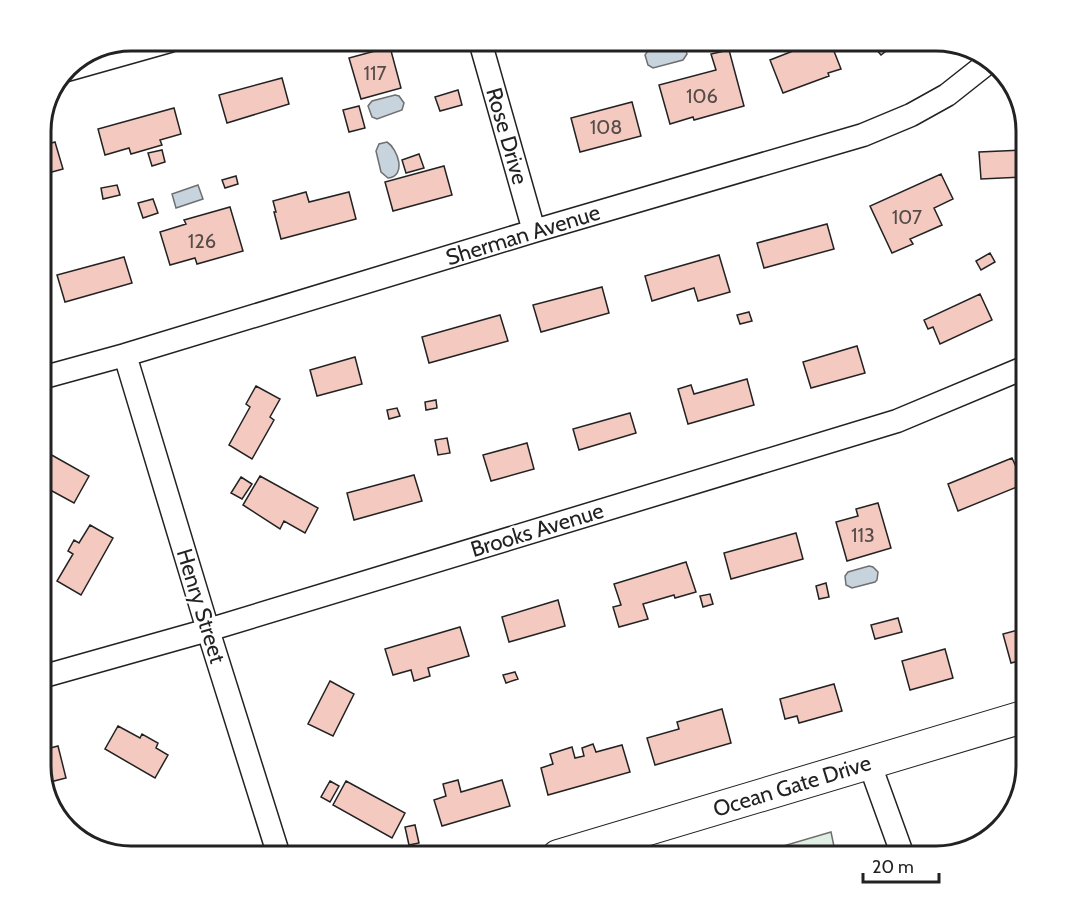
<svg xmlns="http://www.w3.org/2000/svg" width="1067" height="897" viewBox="0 0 1067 897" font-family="Cabin,sans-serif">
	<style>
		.green { fill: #e0efe3; stroke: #6f6f6f; stroke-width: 1.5 }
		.water { fill: #c7d3dd; stroke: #6f6f6f; stroke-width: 1.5 }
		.building { fill: #f3c9c0; stroke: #222; stroke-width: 1.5 }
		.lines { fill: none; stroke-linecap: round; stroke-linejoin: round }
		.street-casing { stroke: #222; stroke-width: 25 }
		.secondary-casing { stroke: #222; stroke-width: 34 }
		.street { stroke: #fff; stroke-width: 22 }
		.secondary { stroke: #fff; stroke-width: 32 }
		.labels { text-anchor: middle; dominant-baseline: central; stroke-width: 4.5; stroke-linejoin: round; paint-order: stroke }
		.number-label { font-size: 20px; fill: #564c4a }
		.street-label { font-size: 22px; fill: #222; stroke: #fff }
		.rim { fill: none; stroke: #222; stroke-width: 3 }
	</style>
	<rect width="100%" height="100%" fill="#fff"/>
	<!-- green -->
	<path class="green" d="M831 832 836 856H749Z"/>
	<!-- water -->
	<path class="water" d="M678 41 684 43 687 54 683 60 653 68 648 65 645 55 649 49Z
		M395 95 399 96 404 103 402 110 377 119 372 117 368 106 372 101Z
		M387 142C398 149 407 176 388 178L381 172 376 151 379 144Z
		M198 185 203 199 176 208 172 194Z
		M869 566 873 567 878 572 877 580 875 582 852 588 846 585 845 576 848 572Z"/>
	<!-- building -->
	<path class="building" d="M830 41 841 69 828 73 829 76 783 93 770 60 816 42 817 45Z
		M869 41H899L881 55Z
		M390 47 401 88 361 99 349 58Z
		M729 50 744 106 694 120 693 117 670 124 659 85 716 70 711 54Z
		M282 78 289 104 227 123 219 95Z
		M458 90 462 105 440 111 435 97Z
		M632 102 641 136 580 152 571 118Z
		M359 106 365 128 349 132 343 110Z
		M174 108 181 134 160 140 162 145 131 154 129 148 105 155 98 129Z
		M55 142 63 169 41 175V146Z
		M162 150 165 162 152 166 148 153Z
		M1026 150V177L981 179 979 152Z
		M419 154 424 168 406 173 402 160Z
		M444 166 452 195 393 211 385 182Z
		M941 174 953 199 934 208 942 225 910 239 913 244 892 253 870 206Z
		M236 176 238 184 225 188 222 180Z
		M117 185 120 195 103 199 101 188Z
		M306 192 309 202 349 192 356 219 281 239 274 212H276L273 201Z
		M153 199 158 213 143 218 138 203Z
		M230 207 243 251 197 264 195 258 170 265 160 232 186 224 184 220Z
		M827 224 834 249 764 268 757 243Z
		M990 253 995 262 981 270 976 261Z
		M719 255 730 292 698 301 694 288 652 301 645 276Z
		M124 257 132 283 65 302 57 275Z
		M602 287 609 313 541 332 533 305Z
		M980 294 992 320 940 344 933 327 928 329 924 320Z
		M749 312 752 321 740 324 737 315Z
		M500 315 508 341 429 363 422 337Z
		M857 346 865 373 811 388 803 362Z
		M355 357 362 384 317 396 310 370Z
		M747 379 754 405 688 424 678 389 691 385 694 394Z
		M256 386 280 399 270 417 274 420 252 459 229 445 250 407 246 404Z
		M436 400 437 408 426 410 425 402Z
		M397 408 400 416 389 419 387 410Z
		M630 413 636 433 579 450 573 429Z
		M447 438 450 453 438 455 435 440Z
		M527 443 534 469 491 481 483 455Z
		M41 449 89 476 74 503 41 485Z
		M1012 458 1024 484 958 511 948 484Z
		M414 475 422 501 354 520 347 493Z
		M260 476 318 508 305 533 284 521 280 529 243 505Z
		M241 477 252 484 242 499 231 493Z
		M878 503 891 548 847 561 836 522 858 516 856 509Z
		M90 525 113 538 81 595 57 581 73 554 68 551 74 540 79 543Z
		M796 533 803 559 731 579 724 553Z
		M686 562 696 592 675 598 674 595 643 604 648 619 619 627 613 607 621 605 614 584Z
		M826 583 829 597 819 599 816 586Z
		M710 594 713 604 703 607 700 596Z
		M558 600 565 626 509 642 502 617Z
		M898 618 902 632 875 639 871 625Z
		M460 627 469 656 428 668 430 676 414 681 411 670 393 675 385 649Z
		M1026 628V659L1011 663 1003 634Z
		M945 649 953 678 910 690 902 661Z
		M515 672 518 679 506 683 503 675Z
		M330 681 354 694 333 736 308 724Z
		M834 684 842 711 799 723 797 716 785 719 780 699Z
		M722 709 731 743 655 765 647 738 679 729 677 722Z
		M118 726 140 738 142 734 158 743 156 748 168 755 155 778 105 749Z
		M593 744 596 752 622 745 630 772 548 795 541 768 553 764 550 754 572 747 575 758 584 756 582 748Z
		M58 746 66 778 50 782 48 775 43 776 41 772V747L43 750Z
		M458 780 461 792 502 780 510 806 442 826 434 800 446 796 443 784Z
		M330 781 339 786 330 802 321 797Z
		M346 781 405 813 392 838 333 805Z
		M415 825 419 843 409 845 405 827Z"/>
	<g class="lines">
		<!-- street casing -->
		<g class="street-casing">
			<path id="street" d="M480 41 534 231
				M67 70 170 41
				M125 355 208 630 279 856
				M41 378 125 355 534 231 863 135 911 115 947 95 990 61
				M41 677 208 630 897 421 1026 367
				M869 762 903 856"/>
		</g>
		<!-- secondary casing -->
		<g class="secondary-casing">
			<path id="secondary" d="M558 856 1026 716"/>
		</g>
		<!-- street -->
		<use href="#street" class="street"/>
		<!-- secondary -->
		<use href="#secondary" class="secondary"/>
	</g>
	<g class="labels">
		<!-- number labels -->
		<g class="number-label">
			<text x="375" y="73">117</text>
			<text x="702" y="96">106</text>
			<text x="606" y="127">108</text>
			<text x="907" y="217">107</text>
			<text x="202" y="241">126</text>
			<text x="863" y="535">113</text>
		</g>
		<!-- street labels -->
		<g class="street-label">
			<text transform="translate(507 136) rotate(74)">Rose Drive</text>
			<text transform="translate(523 235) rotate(-17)">Sherman Avenue</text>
			<text transform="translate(537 530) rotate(-17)">Brooks Avenue</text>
			<text transform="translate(201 606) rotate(73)">Henry Street</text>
			<text transform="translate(792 786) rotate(-17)">Ocean Gate Drive</text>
		</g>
	</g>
	<!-- crop -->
	<path d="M0 0H1067V897H0ZM131 51H936A80 80 0 0 1 1016 131V766A80 80 0 0 1 936 846H131A80 80 0 0 1 51 766V131A80 80 0 0 1 131 51Z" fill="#fff" fill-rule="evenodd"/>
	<path class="rim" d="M131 51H936A80 80 0 0 1 1016 131V766A80 80 0 0 1 936 846H131A80 80 0 0 1 51 766V131A80 80 0 0 1 131 51Z"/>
	<!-- scale -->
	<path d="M863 873v9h76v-9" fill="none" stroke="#222222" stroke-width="3"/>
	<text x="872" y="873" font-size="18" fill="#222222" stroke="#ffffff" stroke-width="4.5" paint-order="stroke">20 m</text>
</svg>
